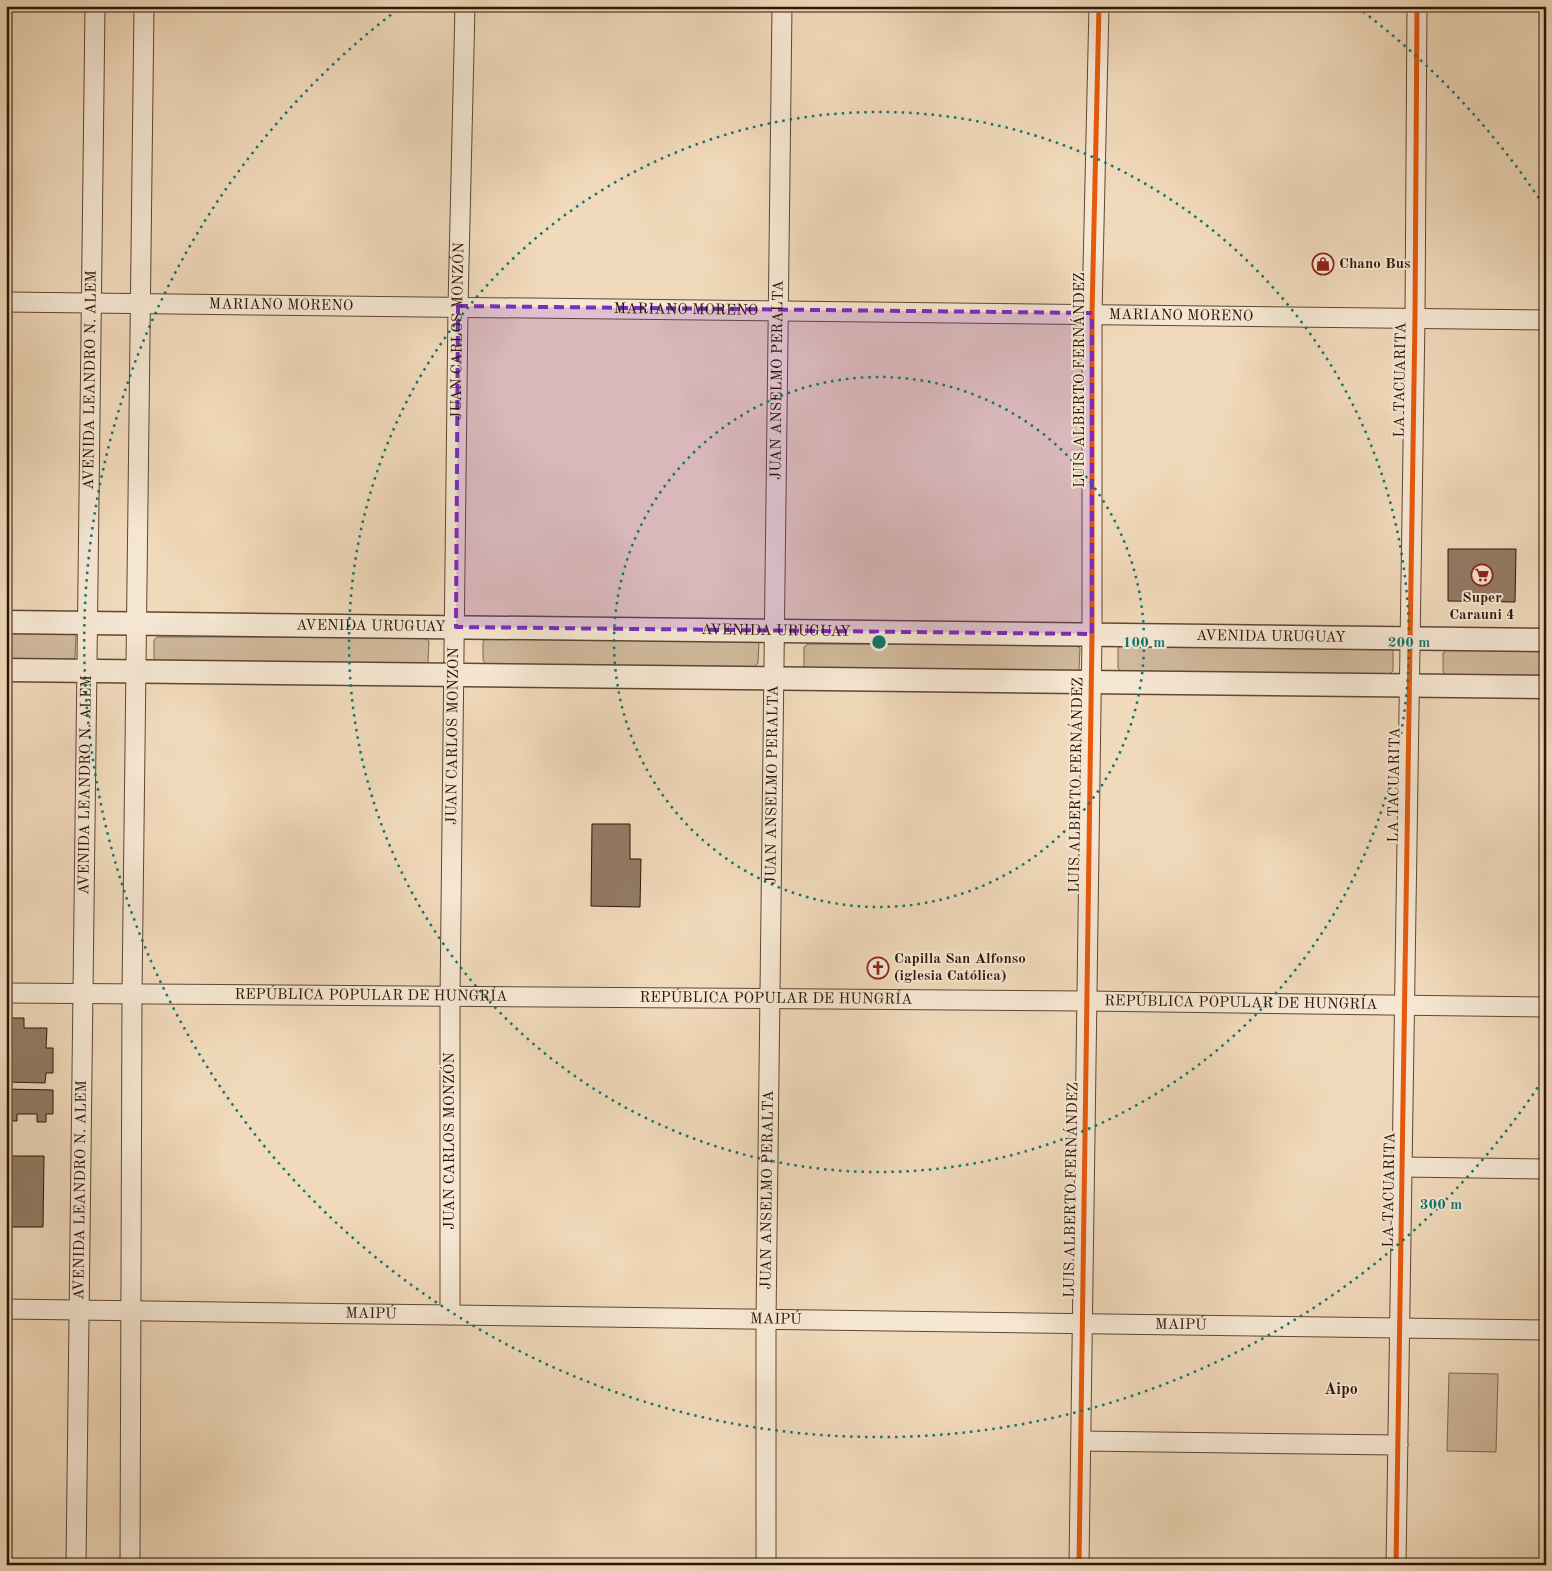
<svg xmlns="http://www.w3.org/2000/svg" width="1552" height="1571" viewBox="0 0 1552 1571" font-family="'Old Standard TT',serif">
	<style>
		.green { fill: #d0b99c; stroke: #7e6752 }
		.building { fill: #937b65; stroke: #2d1507 }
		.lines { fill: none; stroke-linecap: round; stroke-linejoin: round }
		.minor-casing { stroke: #5e4634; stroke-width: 21 }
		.tertiary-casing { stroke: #5e4634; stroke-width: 25 }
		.minor { stroke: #f6e7d3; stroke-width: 19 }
		.tertiary { stroke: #f6e7d3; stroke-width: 22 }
		.cycleway-casing { stroke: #f6e7d3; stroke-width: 8 }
		.cycleway { stroke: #e8590c; stroke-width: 5 }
		.marked { fill: #7b2cbf; fill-opacity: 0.2; stroke: #7b2cbf; stroke-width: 4; stroke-dasharray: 10 6; stroke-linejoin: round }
		.ring { fill: none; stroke: #0f766e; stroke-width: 2.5; stroke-dasharray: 2.5 5 }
		.labels { text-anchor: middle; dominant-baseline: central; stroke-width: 4; stroke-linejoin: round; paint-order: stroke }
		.poi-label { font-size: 15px; font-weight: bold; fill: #2d1507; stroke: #f6e7d3; text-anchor: start }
		.street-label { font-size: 15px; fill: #2d1507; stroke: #f6e7d3 }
		.neighbourhood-label { font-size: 16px; font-weight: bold; fill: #2d1507; stroke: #f6e7d3 }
		.centre { fill: #0f766e; stroke: #f6e7d3; stroke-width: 2.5 }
		.ring-label { font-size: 15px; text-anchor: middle; font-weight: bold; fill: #0f766e; stroke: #f6e7d3; stroke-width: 4; stroke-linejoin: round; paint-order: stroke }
	</style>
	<rect width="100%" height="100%" fill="#f1dabb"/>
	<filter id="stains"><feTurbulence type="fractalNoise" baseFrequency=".004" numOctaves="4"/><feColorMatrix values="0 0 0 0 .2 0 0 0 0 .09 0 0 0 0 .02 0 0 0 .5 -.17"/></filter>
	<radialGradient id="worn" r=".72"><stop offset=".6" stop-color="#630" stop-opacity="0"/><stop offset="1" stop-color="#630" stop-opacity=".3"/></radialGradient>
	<!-- green -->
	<path class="green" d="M6 631H70L76 634 75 657 70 662 6 661Z
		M157 637H423L429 641 428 662 423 668 158 665 154 659V640Z
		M487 638 759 642 758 663 753 669 487 666 483 660V641Z
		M808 644H1074L1080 648 1079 670 1074 675 809 673 804 667V647Z
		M1122 645 1393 649V671L1387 676 1122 673 1118 668V648Z
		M1447 650H1546V679L1448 678 1443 672V653Z
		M1449 1373 1498 1374 1496 1452 1447 1451Z"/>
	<!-- building -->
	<path class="building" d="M1448 549H1516L1515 602 1448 601Z
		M592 824H630V859H641L640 907 591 906Z
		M6 1018H24V1028H47L46 1048H53V1073H46L45 1083 6 1082Z
		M6 1089 53 1090V1114H46V1122H37V1114H17V1121H7Z
		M6 1156H44L43 1227H6Z"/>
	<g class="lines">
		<!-- minor casing -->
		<g class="minor-casing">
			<g id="minor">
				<path id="s1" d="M6 302 1546 320"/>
				<path id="s2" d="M6 993 1086 1001 1546 1007"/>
				<path d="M1403 1167 1546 1169"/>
				<path id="s3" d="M6 1309 1546 1330"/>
				<path id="s4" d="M450 1315V997L458 306 465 6"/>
				<path d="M1081 1441 1398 1445"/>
				<path id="s5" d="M76 1565 95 6"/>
				<path d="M130 1565 132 994 144 6"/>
				<path id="s6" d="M766 1565V1320L782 6"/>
				<path d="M1079 1565 1092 634V313L1099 6"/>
				<path d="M1396 1565 1415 317 1417 6"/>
			</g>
		</g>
		<!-- tertiary casing -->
		<g class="tertiary-casing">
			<g id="tertiary">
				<path id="s7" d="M6 622 1546 640"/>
				<path d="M6 670 1546 687"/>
			</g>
		</g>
		<!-- minor -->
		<use href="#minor" class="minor"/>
		<!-- tertiary -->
		<use href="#tertiary" class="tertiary"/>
		<!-- cycleway casing -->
		<g class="cycleway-casing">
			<path id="cycleway" d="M1079 1565 1092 634V313L1099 6
				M1396 1565 1415 317 1417 6"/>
		</g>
		<!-- cycleway -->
		<use href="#cycleway" class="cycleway"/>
	</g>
	<!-- marked area -->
	<path class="marked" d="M458 306 1092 313V634L456 627Z"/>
	<!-- distance rings -->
	<g class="ring">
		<circle cx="879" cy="642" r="265"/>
		<circle cx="879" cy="642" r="530"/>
		<path d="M1546 1075A795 795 0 1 1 401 7M1357 7A795 795 0 0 1 1546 209"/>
	</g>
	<!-- icons -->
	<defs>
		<g id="shop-ring" transform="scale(1.125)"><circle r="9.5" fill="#f6e7d3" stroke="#8f2418" stroke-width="1.5"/><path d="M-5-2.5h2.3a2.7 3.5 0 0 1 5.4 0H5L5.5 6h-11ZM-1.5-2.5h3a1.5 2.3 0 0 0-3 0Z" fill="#8f2418"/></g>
		<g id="supermarket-ring" transform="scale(1.125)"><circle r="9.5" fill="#f6e7d3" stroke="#8f2418" stroke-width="1.5"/><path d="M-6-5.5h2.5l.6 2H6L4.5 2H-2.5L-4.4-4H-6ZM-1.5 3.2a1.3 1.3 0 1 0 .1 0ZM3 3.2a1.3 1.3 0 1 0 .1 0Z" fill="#8f2418"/></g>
		<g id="church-ring" transform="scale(1.125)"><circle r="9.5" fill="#f6e7d3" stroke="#8f2418" stroke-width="1.5"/><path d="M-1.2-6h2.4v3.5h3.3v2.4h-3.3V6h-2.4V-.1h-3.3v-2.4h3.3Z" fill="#8f2418"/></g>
	</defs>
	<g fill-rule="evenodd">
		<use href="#shop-ring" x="1323" y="264"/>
		<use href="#supermarket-ring" x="1482" y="575"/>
		<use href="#church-ring" x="878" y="968"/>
	</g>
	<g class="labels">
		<!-- poi labels -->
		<g class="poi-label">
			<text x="1339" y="264">Chano Bus</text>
			<text x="1482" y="598" text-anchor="middle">Super<tspan x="1482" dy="17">Carauni 4</tspan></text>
			<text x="894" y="959">Capilla San Alfonso<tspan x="894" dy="17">(iglesia Católica)</tspan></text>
		</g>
		<!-- street labels -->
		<g class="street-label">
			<text stroke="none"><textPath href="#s1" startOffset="275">MARIANO MORENO</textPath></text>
			<text stroke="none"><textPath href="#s1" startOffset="680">MARIANO MORENO</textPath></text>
			<text stroke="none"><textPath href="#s1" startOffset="1175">MARIANO MORENO</textPath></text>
			<text stroke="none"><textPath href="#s4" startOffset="984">JUAN CARLOS MONZÓN</textPath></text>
			<text transform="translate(1080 380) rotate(-90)">LUIS ALBERTO FERNÁNDEZ</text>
			<text transform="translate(1401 380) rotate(-89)">LA TACUARITA</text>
			<text stroke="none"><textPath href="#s5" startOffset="1185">AVENIDA LEANDRO N. ALEM</textPath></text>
			<text stroke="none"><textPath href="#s6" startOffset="1185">JUAN ANSELMO PERALTA</textPath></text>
			<text stroke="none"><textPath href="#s7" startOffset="365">AVENIDA URUGUAY</textPath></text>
			<text stroke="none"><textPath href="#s7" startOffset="770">AVENIDA URUGUAY</textPath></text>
			<text stroke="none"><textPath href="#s7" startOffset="1265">AVENIDA URUGUAY</textPath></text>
			<text stroke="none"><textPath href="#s4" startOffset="579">JUAN CARLOS MONZÓN</textPath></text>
			<text stroke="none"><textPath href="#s6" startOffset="780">JUAN ANSELMO PERALTA</textPath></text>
			<text transform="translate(1077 785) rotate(-89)">LUIS ALBERTO FERNÁNDEZ</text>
			<text transform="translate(1395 785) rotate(-89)">LA TACUARITA</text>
			<text stroke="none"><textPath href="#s5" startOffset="780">AVENIDA LEANDRO N. ALEM</textPath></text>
			<text stroke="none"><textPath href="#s2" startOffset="365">REPÚBLICA POPULAR DE HUNGRÍA</textPath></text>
			<text stroke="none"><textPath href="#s2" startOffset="770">REPÚBLICA POPULAR DE HUNGRÍA</textPath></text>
			<text stroke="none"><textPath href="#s2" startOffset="1235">REPÚBLICA POPULAR DE HUNGRÍA</textPath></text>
			<text transform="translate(450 1141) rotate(-90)">JUAN CARLOS MONZÓN</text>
			<text stroke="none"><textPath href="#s5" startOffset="375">AVENIDA LEANDRO N. ALEM</textPath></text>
			<text stroke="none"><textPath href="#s6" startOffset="375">JUAN ANSELMO PERALTA</textPath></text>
			<text transform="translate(1072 1190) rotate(-89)">LUIS ALBERTO FERNÁNDEZ</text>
			<text transform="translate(1390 1190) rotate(-89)">LA TACUARITA</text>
			<text stroke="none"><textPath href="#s3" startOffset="365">MAIPÚ</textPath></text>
			<text stroke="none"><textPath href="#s3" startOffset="770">MAIPÚ</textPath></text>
			<text stroke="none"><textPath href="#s3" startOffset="1175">MAIPÚ</textPath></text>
		</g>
		<!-- neighbourhood labels -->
		<g class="neighbourhood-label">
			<text x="1341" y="1390">Aipo</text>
		</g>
	</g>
	<circle cx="879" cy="642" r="8" class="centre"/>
	<g class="ring-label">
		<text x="1144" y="647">100 m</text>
		<text x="1409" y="647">200 m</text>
		<text x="1441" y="1209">300 m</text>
	</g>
	<!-- margin -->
	<rect width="1552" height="1571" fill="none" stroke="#f1dabb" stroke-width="25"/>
	<rect x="8" y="8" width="1537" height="1556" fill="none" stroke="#2d1507" stroke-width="2.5"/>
	<rect x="12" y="12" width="1527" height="1546" fill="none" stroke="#2d1507"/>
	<rect width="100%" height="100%" filter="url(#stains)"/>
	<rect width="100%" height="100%" fill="url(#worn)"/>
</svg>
